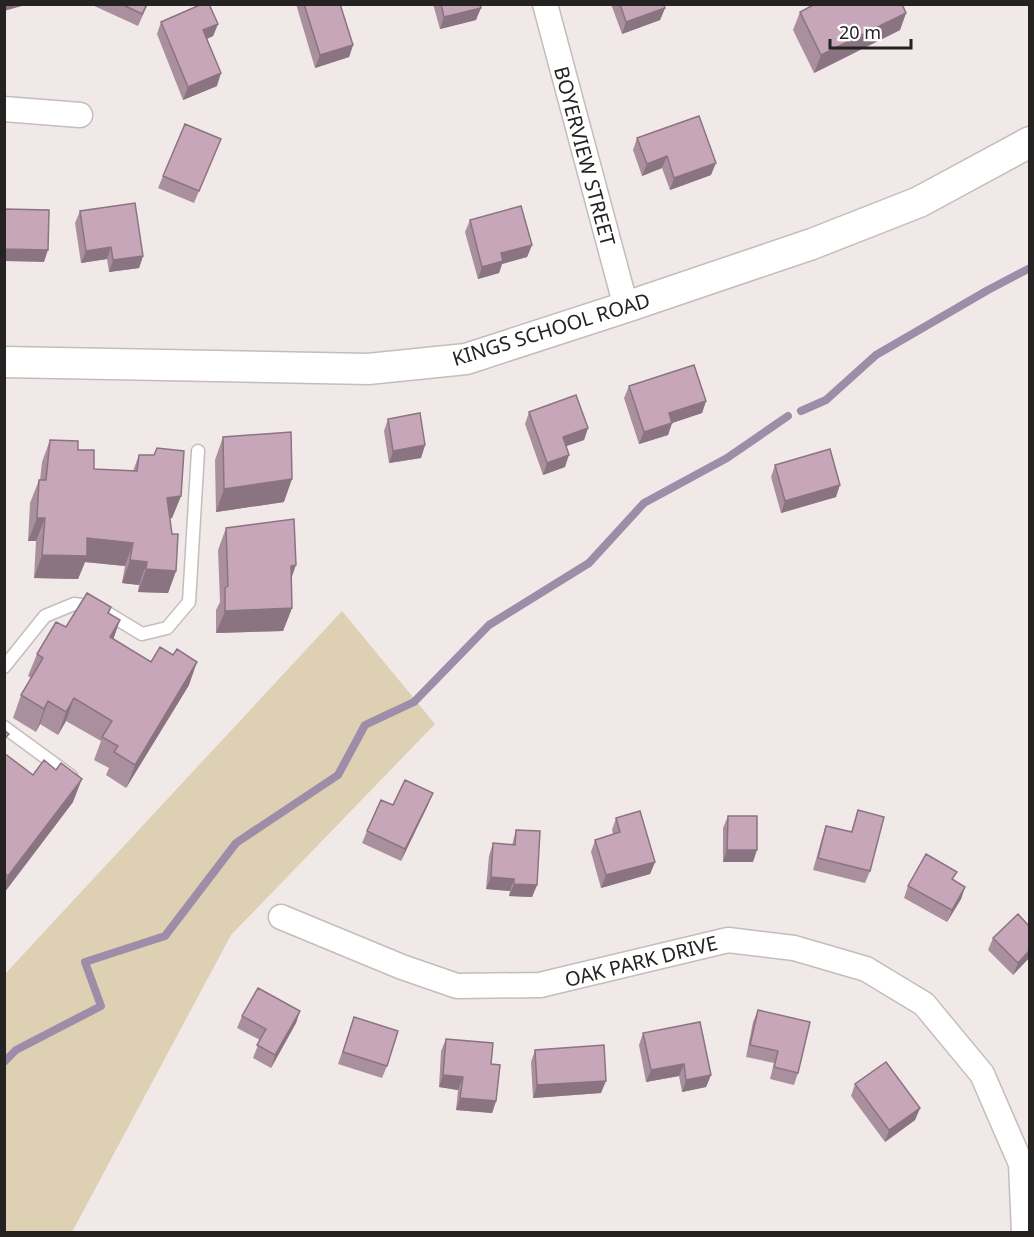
<svg xmlns="http://www.w3.org/2000/svg" width="1034" height="1237" viewBox="0 0 1034 1237" font-family="'Noto Sans',sans-serif">
	<style>
		.green { fill: #ded0b2 }
		.lines { fill: none; stroke-linecap: round; stroke-linejoin: round }
		.stream { stroke: #9d8da9; stroke-width: 8 }
		.service-casing { stroke: #c5bcbc; stroke-width: 15 }
		.minor-casing { stroke: #c5bcbc; stroke-width: 27 }
		.tertiary-casing { stroke: #c5bcbc; stroke-width: 33 }
		.service { stroke: #fff; stroke-width: 12 }
		.minor { stroke: #fff; stroke-width: 24 }
		.tertiary { stroke: #fff; stroke-width: 30 }
		.wall { fill: #aa8f9e }
		.shaded-wall { fill: #8b7481 }
		.building { fill: #c6a6b8; stroke: #8b7481; stroke-width: 1.5 }
		.labels { text-anchor: middle; dominant-baseline: central; stroke-width: 6; stroke-linejoin: round; paint-order: stroke }
		.street-label { font-size: 20px; fill: #252222; stroke: #fff }
	</style>
	<rect width="100%" height="100%" fill="#f1e8e8"/>
	<!-- green -->
	<path class="green" d="M342 611 435 724 231 935 72 1232H5V974Z"/>
	<g class="lines">
		<!-- stream -->
		<path class="stream" d="M801 411 826 400 876 355 988 290 1030 268
			M4 1062 16 1050 101 1006 85 962 165 936 236 843 338 775 365 725 414 702 489 625 589 563 644 503 727 458 788 416"/>
		<!-- service casing -->
		<g class="service-casing">
			<path id="service" d="M4 667 45 616 74 604 99 608 142 634 167 628 189 602 198 451
				M4 727 71 776"/>
		</g>
		<!-- minor casing -->
		<g class="minor-casing">
			<path id="minor" d="M545 4 626 307
				M4 109 80 115
				M281 917 402 967 457 986 540 985 728 940 794 948 866 969 924 1004 982 1074 1021 1164 1024 1232"/>
		</g>
		<!-- tertiary casing -->
		<g class="tertiary-casing">
			<path id="tertiary" d="M4 362 368 369 466 359 626 307 812 244 919 202 1030 142"/>
		</g>
		<!-- service -->
		<use href="#service" class="service"/>
		<!-- minor -->
		<use href="#minor" class="minor"/>
		<!-- tertiary -->
		<use href="#tertiary" class="tertiary"/>
	</g>
	<!-- wall -->
	<path class="wall" d="M90 4H148L138 26Z
		M296 4H340L353 45 349 57 315 68Z
		M433 4H480L476 20 440 29Z
		M611 4H663L665 8 660 20 622 34Z
		M800 12 906 13 900 30 814 73 793 30Z
		M161 22 218 24 213 36 207 39 217 86 183 100 157 34Z
		M637 138 711 175 670 190 662 168 642 176 633 150Z
		M216 151 194 203 158 188 163 176Z
		M80 211 143 256 139 268 109 272 107 259 81 263 75 223Z
		M470 220 532 245 527 257 502 264 499 273 478 279 465 232Z
		M629 386 706 401 702 413 672 423 668 435 639 444 624 398Z
		M529 412 588 428 584 440 566 446 565 467 543 475 525 424Z
		M388 419 425 445 421 458 389 463 384 431Z
		M223 437 284 502 216 512 215 460Z
		M50 440 78 450 94 469 133 471 139 455 181 496 172 518 170 519 176 571 168 593 138 592 139 585 122 583 125 566 85 562 78 579 34 578 36 541H28L30 503 39 480H40L42 462Z
		M775 465 836 497 781 513 771 477Z
		M226 528 291 577 292 608 283 631 216 633V610L220 602 218 550Z
		M111 607 109 614 120 620 113 639 189 685 126 788 106 775 109 768 94 760 101 741 66 721 58 735 40 724 36 732 13 718 21 695 31 678 28 676 37 654 66 627Z
		M4 753 33 775 73 802 4 893Z
		M393 805H428L401 861 362 843 367 831Z
		M858 810 870 871 865 883 813 870 822 838 826 826 851 832Z
		M728 816 753 862H723V828Z
		M616 818 655 862 650 874 601 888 591 852 595 840 613 834 612 830Z
		M516 830 537 885 532 897 509 896 510 891 486 889 489 856 493 843 512 845Z
		M908 886 965 887 961 899 947 922 904 898Z
		M993 938 1029 958 1013 975 988 950Z
		M758 1010 798 1073 794 1085 770 1079 774 1063 746 1057 753 1022Z
		M300 1011 296 1023 271 1068 253 1058 260 1040 237 1028 242 1016Z
		M354 1017 387 1066 382 1078 338 1064Z
		M643 1033 711 1075 706 1087 682 1092 679 1076 646 1082 639 1045Z
		M446 1039 491 1064 496 1101 492 1113 456 1110 458 1090 439 1087 441 1051Z
		M535 1050 601 1093 533 1098 531 1062Z
		M855 1084 920 1108 915 1120 885 1142 851 1096Z"/>
	<!-- shaded-wall -->
	<path class="shaded-wall" d="M6 4H29L4 11Z
		M481 8 476 20 440 29 444 17Z
		M665 8 660 20 622 34 626 22Z
		M906 13 900 30 814 73 821 55Z
		M218 24 213 36 199 42 203 30Z
		M353 45 349 57 315 68 320 55Z
		M221 73 217 86 183 100 188 87Z
		M667 156 662 168 642 176 647 164Z
		M716 163 711 175 670 190 674 178Z
		M532 245 527 257 502 264 499 273 478 279 482 267 501 253Z
		M111 247 107 259 81 263 86 251Z
		M4 249 48 250 44 262 4 261Z
		M143 256 139 268 109 272 113 260Z
		M706 401 702 413 672 423 668 435 639 444 644 432 669 413Z
		M588 428 584 440 558 449 563 437Z
		M425 445 421 458 389 463 393 451Z
		M569 455 565 467 543 475 547 463Z
		M292 479 284 502 216 512 224 489Z
		M840 485 836 497 781 513 785 501Z
		M181 496 172 518 159 520 167 498Z
		M37 518H45L36 541H28Z
		M87 538 133 543 125 566 85 562 78 579 34 578 42 555Z
		M130 560 147 562 139 585 122 583Z
		M296 565 288 588 291 566Z
		M146 569 176 571 168 593 138 592Z
		M292 608 283 631 216 633 225 611Z
		M120 620 112 643 110 637Z
		M197 662 189 685 126 788 135 765Z
		M74 698 66 721 58 735 66 712Z
		M48 701 40 724 36 732 44 709Z
		M82 779 73 802 4 893V886L8 876Z
		M433 793 428 805 401 861 405 849Z
		M727 850H757L753 862H723Z
		M655 862 650 874 601 888 606 875Z
		M491 877 514 879 510 891 486 889Z
		M514 884 537 885 532 897 509 896Z
		M965 887 961 899 947 922 952 910Z
		M1029 951V958L1013 975 1018 963Z
		M300 1011 296 1023 271 1068 275 1055Z
		M684 1064 679 1076 646 1082 651 1070Z
		M443 1075 463 1077 458 1090 439 1087Z
		M711 1075 706 1087 682 1092 686 1080Z
		M606 1081 601 1093 533 1098 537 1085Z
		M460 1098 496 1101 492 1113 456 1110Z
		M920 1108 915 1120 885 1142 889 1130Z"/>
	<!-- building -->
	<path class="building" d="M121 4H147L142 14Z
		M202 4H209L218 24 203 30 221 73 188 87 161 22Z
		M304 4H340L353 45 320 55Z
		M441 4H480L481 8 444 17Z
		M620 4H663L665 8 626 22Z
		M815 4H902L906 13 821 55 800 12Z
		M699 116 716 163 674 178 667 156 647 164 637 138Z
		M185 124 221 139 199 191 163 176Z
		M135 203 143 256 113 260 111 247 86 251 80 211Z
		M521 206 532 245 501 253 503 261 482 267 470 220Z
		M4 209 49 210 48 250 4 249Z
		M694 365 706 401 669 413 672 423 644 432 629 386Z
		M576 395 588 428 563 437 569 455 547 463 529 412Z
		M420 413 425 445 393 451 388 419Z
		M291 432 292 479 224 489 223 437Z
		M50 440 78 441V450H94V469L137 471 139 455H154L157 448 184 451 181 496 167 498 172 534H178L176 571 146 569 147 562 130 560 133 543 87 538V556L42 555 45 518H37L39 480H46Z
		M830 449 840 485 785 501 775 465Z
		M294 519 296 565 291 566 292 608 225 611V588L228 586 226 528Z
		M87 593 111 607 108 613 120 620 110 637 151 662 160 647 173 655 177 649 197 662 135 765 114 752 118 746 102 737 112 721 74 698 66 712 48 701 44 709 21 695 43 658 37 654 56 622 66 627Z
		M4 730 9 734 4 739Z
		M4 753 33 775 44 760 56 770 61 763 82 779 8 876 4 873Z
		M405 780 433 793 405 849 367 831 381 800 393 805Z
		M858 810 884 817 870 871 818 858 826 826 852 832Z
		M640 811 655 862 606 875 595 840 620 832 616 818Z
		M728 816H757V850H727Z
		M516 830 540 831 537 885 514 884V879L491 877 493 843 515 845Z
		M926 854 957 872 952 879 965 887 952 910 908 886Z
		M1018 914 1029 926V951L1018 963 993 938Z
		M258 988 300 1011 275 1055 257 1045 266 1029 242 1016Z
		M758 1010 810 1022 798 1073 774 1067 778 1051 750 1045Z
		M354 1017 398 1031 387 1066 343 1052Z
		M700 1022 711 1075 686 1080 684 1064 651 1070 643 1033Z
		M446 1039 493 1043 491 1064 500 1065 496 1101 460 1098 463 1077 443 1075Z
		M604 1045 606 1081 537 1085 535 1050Z
		M886 1062 920 1108 889 1130 855 1084Z"/>
	<g class="labels">
		<!-- street labels -->
		<g class="street-label">
			<text transform="translate(585 156) rotate(75)">BOYERVIEW STREET</text>
			<text transform="translate(551 329) rotate(-17)">KINGS SCHOOL ROAD</text>
			<text transform="translate(641 961) rotate(-14)">OAK PARK DRIVE</text>
		</g>
	</g>
	<!-- border -->
	<rect width="1034" height="1237" fill="none" stroke="#252222" stroke-width="12"/>
	<!-- scale -->
	<path d="M830 39v9h81v-9" fill="none" stroke="#252222" stroke-width="3"/>
	<text x="839" y="39" font-size="18" fill="#252222" stroke="#ffffff" stroke-width="4.5" paint-order="stroke">20 m</text>
</svg>
